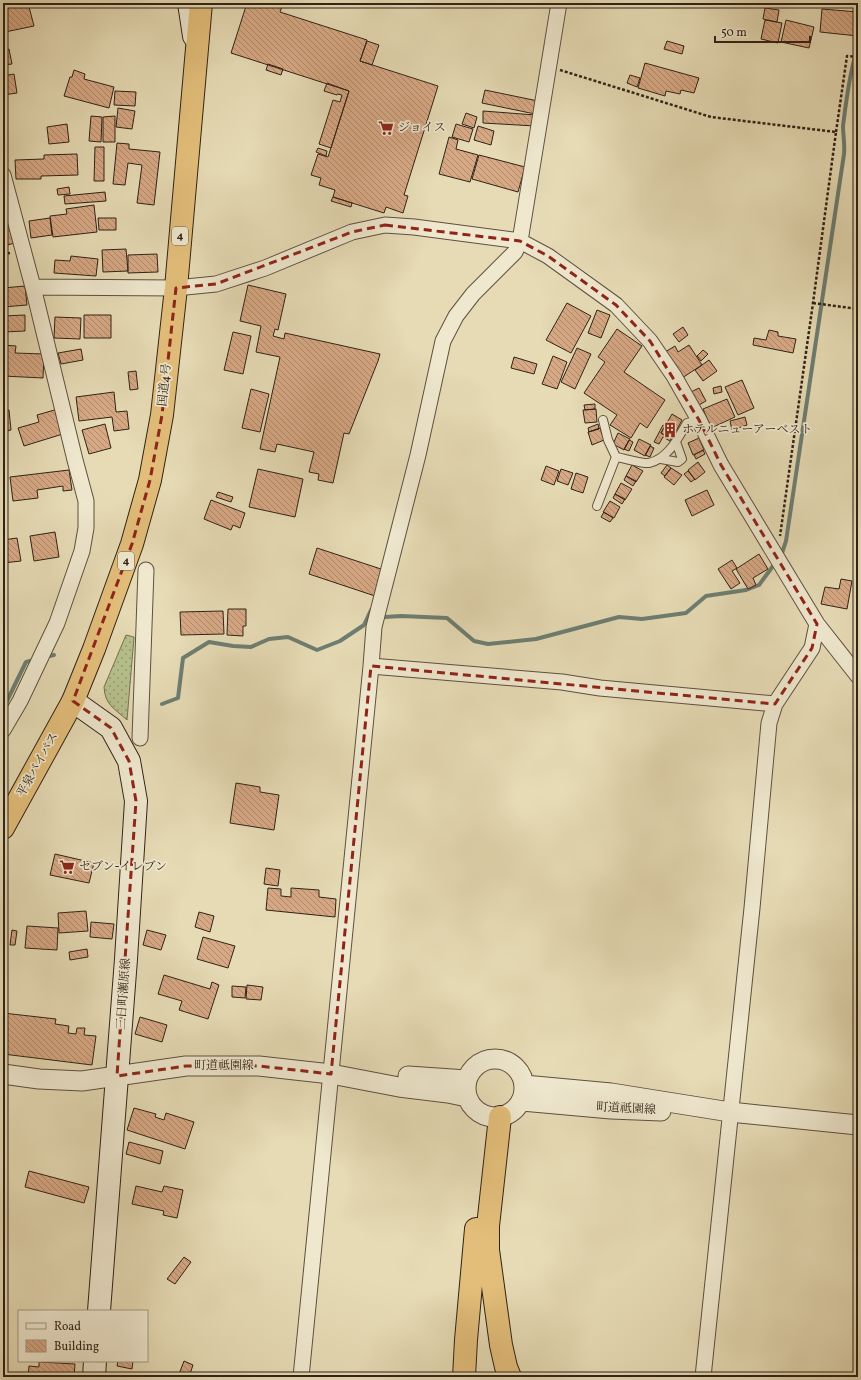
<svg xmlns="http://www.w3.org/2000/svg" width="861" height="1380" viewBox="0 0 861 1380" font-family="Vollkorn,'Noto Serif JP',serif">
	<style>
		.grass { fill: url(#grass-dots); stroke: #737152 }
		.lines { fill: none; stroke-linecap: round; stroke-linejoin: round }
		.stream { stroke: #6d7e72; stroke-width: 4 }
		.building { fill: url(#building-back-hatch); stroke: #302217 }
		.service-casing { stroke: #5e503e; stroke-width: 10 }
		.minor-casing { stroke: #5e503e; stroke-width: 17 }
		.tertiary-casing { stroke: #5e503e; stroke-width: 21 }
		.secondary-casing { stroke: #302217; stroke-width: 24 }
		.trunk-casing { stroke: #302217; stroke-width: 24 }
		.motorway-casing { stroke: #302217; stroke-width: 24 }
		.path { stroke: #302217; stroke-width: 2.5; stroke-dasharray: 3 2; stroke-linecap: butt }
		.service { stroke: #efe8cf; stroke-width: 8 }
		.minor { stroke: #efe8cf; stroke-width: 15 }
		.tertiary { stroke: #efe8cf; stroke-width: 19 }
		.secondary { stroke: #efe8cf; stroke-width: 22 }
		.trunk { stroke: #e3be7a; stroke-width: 22 }
		.motorway { stroke: #e3be7a; stroke-width: 22 }
		.marked { fill: none; stroke: #8f2418; stroke-width: 3; stroke-dasharray: 8 5; stroke-linejoin: round }
		.labels { text-anchor: middle; dominant-baseline: central; stroke-width: 3.5; stroke-linejoin: round; paint-order: stroke }
		.shield { fill: #efe8cf; stroke: #695d4e; stroke-width: 1 }
		.shield-label { font-size: 11px; font-weight: bold; fill: #302217 }
		.poi-label { font-size: 12px; fill: #302217; stroke: #efe8cf; text-anchor: start }
		.street-label { font-size: 12px; fill: #302217; stroke: #efe8cf }
	</style>
	<defs>
		<pattern id="grass-dots" width="8" height="8" patternUnits="userSpaceOnUse"><rect width="8" height="8" fill="#b6c08c"/><path d="M2 2h.1M6 6h.1" fill="none" stroke="#949c71" stroke-width="1.8" stroke-linecap="round"/></pattern>
		<pattern id="building-back-hatch" width="6" height="6" patternUnits="userSpaceOnUse"><rect width="6" height="6" fill="#d7a985"/><path d="M-1 5l2 2M0 0l6 6M5-1l2 2" fill="none" stroke="#af896c"/></pattern>
	</defs>
	<rect width="100%" height="100%" fill="#e6dbb5"/>
	<filter id="stains"><feTurbulence type="fractalNoise" baseFrequency=".005" numOctaves="4"/><feColorMatrix values="0 0 0 0 .2 0 0 0 0 .09 0 0 0 0 .02 0 0 0 .5 -.17"/></filter>
	<radialGradient id="worn" r=".72"><stop offset=".6" stop-color="#630" stop-opacity="0"/><stop offset="1" stop-color="#630" stop-opacity=".3"/></radialGradient>
	<!-- grass -->
	<path class="grass" d="M126 635 134 637 127 720C114 708 105 705 104 687Z"/>
	<g class="lines">
		<!-- stream -->
		<path class="stream" d="M781 556 786 541 844 154C845 144 843 135 843 126 845 110 851 61 858 50
			M381 615 385 617 401 616 447 618 474 641 488 644 536 639 619 617 642 619 686 613 706 596 746 590 759 585 773 566
			M45 657 54 655
			M162 704 178 698 183 658 209 642 233 646 251 647 269 639 288 637 317 650 340 641 364 625 371 610 373 611
			M3 709 26 662 34 660"/>
	</g>
	<!-- building -->
	<path class="building" d="M28 3 34 26 5 32 3 23V8Z
		M247 3 254 4 255 3H280L283 4 280 12 367 40 360 61 438 86 404 195 408 196 403 213 386 207 384 213 333 197 335 190 319 185 321 178 311 175 318 154 328 157 349 91 231 53Z
		M765 8 779 10 777 22 763 19Z
		M822 9 858 12V36L820 32Z
		M765 20 782 23 778 43 761 39Z
		M786 20 814 27 809 48 781 42Z
		M367 41 379 45 372 65 360 61Z
		M667 41 684 46 682 54 664 49Z
		M9 49 12 64 3 65V50Z
		M645 63 699 78 694 93 681 90 680 94 666 91 665 96 638 88Z
		M268 64 283 69 281 75 266 70Z
		M74 70 85 74 84 79 114 87 109 108 64 96 70 77H72Z
		M14 74 17 93 3 95V76Z
		M630 75 640 78 637 87 627 83Z
		M327 83 349 91 331 148 319 144 333 100 340 102 342 95 337 94V95L324 91Z
		M485 90 538 101 535 114 482 103Z
		M115 91 136 92 135 106 114 105Z
		M118 108 135 111 132 129 116 127Z
		M483 111 535 115V126L483 123Z
		M466 113 477 117 474 128 462 124Z
		M91 116 102 117 101 142 89 141Z
		M115 116V142H103V117Z
		M67 124 69 142 49 144 47 127Z
		M456 124 473 129 469 142 452 137Z
		M478 126 494 131 491 145 474 140Z
		M449 137 458 140 456 149 478 155 470 182 439 174Z
		M117 143 129 144V149L160 152 154 205 137 203 142 165 128 163 125 185 113 184Z
		M95 147H104V181H94Z
		M318 148 327 151 326 156 316 152Z
		M77 154 78 175 41 176V179H16L15 160 44 159V155Z
		M479 155 525 167 518 192 472 179Z
		M69 187 70 194 58 195 57 189Z
		M105 192 106 201 65 204 64 196Z
		M333 197 352 203 351 207 331 201Z
		M94 205 97 232 53 237 50 216 67 214 66 209Z
		M50 218 52 235 31 238 29 221Z
		M98 218H116V230H99Z
		M9 222 15 243 3 246V224Z
		M126 249 128 271 103 272 102 250Z
		M157 254 158 272 128 273V255Z
		M71 256 98 259 96 276 54 273 55 260 70 261Z
		M248 285 286 294 278 330 275 329 273 336 284 339 285 333 380 354 378 361 349 434 344 433 333 483 318 480 319 474 309 472 314 452 277 444 275 452 260 449 280 357 256 352 261 326 240 321Z
		M25 286 27 305 3 307V288Z
		M567 303 591 316 571 353 546 340Z
		M597 310 610 315 601 338 588 333Z
		M25 315V331L3 332V316Z
		M84 315H111V338H84Z
		M55 317 81 318 80 339 54 338Z
		M683 327 688 335 679 342 673 334Z
		M617 329 642 346 624 372 665 400 647 428 640 423 631 438 610 425 617 415 584 393 605 362 598 357Z
		M769 330 778 332V336L796 339 793 353 753 345 754 338 766 340Z
		M233 332 251 336 243 374 224 370Z
		M3 345 16 346 15 353 44 354 43 378 3 376Z
		M689 345 702 365 682 378 665 352 675 346 678 352Z
		M577 348 591 354 575 389 561 382Z
		M81 349 83 360 61 364 58 353Z
		M703 350 708 354 701 361 697 356Z
		M553 356 567 362 557 389 542 384Z
		M514 357 537 364 534 374 511 368Z
		M709 360 717 371 703 381 695 370Z
		M136 371 138 389 130 390 128 372Z
		M742 380 754 408 738 415 725 387Z
		M721 386 722 392 714 394 713 388Z
		M699 388 706 401 697 406 689 393Z
		M251 389 269 394 260 432 242 428Z
		M114 392 116 412 127 411 129 429 114 431 112 417 79 421 76 397Z
		M727 399 735 417 711 428 703 409Z
		M595 404V409L585 410 584 405Z
		M58 409 66 433 24 446 18 428 39 422 37 415Z
		M596 409 597 422 585 423 583 410Z
		M9 410 11 430 3 432V411Z
		M672 414 682 420 672 439 661 433Z
		M745 417 747 425 732 430 730 421Z
		M105 424 111 448 89 454 82 430Z
		M598 424 599 429 589 432 588 428Z
		M663 425 665 426 661 433 671 439 670 441 663 437 659 444 654 442Z
		M600 428 604 440 592 445 588 432Z
		M618 433 630 439 624 450 613 444Z
		M699 438 704 450 693 455 688 443Z
		M639 439 651 445 645 456 634 450Z
		M629 440 633 442 629 451 624 449Z
		M650 446 654 448 650 457 645 455Z
		M703 450 705 454 696 459 694 455Z
		M698 462 705 472 695 480 688 470Z
		M632 465 643 471 636 482 626 476Z
		M667 465 671 468 665 476 661 473Z
		M546 466 559 471 554 485 541 480Z
		M671 468 682 475 674 485 664 477Z
		M258 469 303 479 295 517 249 507Z
		M561 469 573 473 568 485 557 481Z
		M69 470 72 490 63 491V486L37 490 38 498 13 501 10 477Z
		M688 471 695 479 691 482 684 474Z
		M576 473 588 477 583 493 571 489Z
		M626 476 636 481 633 486 624 480Z
		M621 483 632 489 625 500 615 494Z
		M707 490 714 505 692 516 685 500Z
		M218 492 233 497 231 502 216 497Z
		M615 494 625 499 622 504 613 498Z
		M211 500 245 513 240 528 233 525 231 530 204 519Z
		M610 501 620 507 614 518 603 512Z
		M604 512 613 518 610 522 601 517Z
		M55 532 59 557 34 561 30 536Z
		M17 538 21 561 3 563V540Z
		M317 548 384 570 375 596 309 574Z
		M759 554 768 569 753 578 756 585 748 589 736 569Z
		M732 560 737 568 732 571 740 583 731 589 718 569Z
		M841 579 852 581 847 609 821 604 825 587 839 589Z
		M228 609H246V626H243V636L227 635Z
		M223 611 224 634 181 635 180 612Z
		M3 661 6 685 3 686Z
		M236 783 260 787V792L279 795 274 830 230 823Z
		M55 854 94 863 89 883 50 875Z
		M266 868 280 870 278 886 264 884Z
		M268 888 281 889V896L291 897V888L319 890V897L336 899 335 917 266 910Z
		M86 911 88 931 59 933 58 913Z
		M199 912 214 916 210 932 195 927Z
		M91 922 114 924 112 939 90 937Z
		M27 926 58 928 57 950 25 948Z
		M12 930 17 931 15 945H10Z
		M147 930 166 935 161 950 143 945Z
		M203 937 235 946 228 968 197 959Z
		M87 949 88 957 70 960 69 952Z
		M164 975 210 989 212 982 219 985 208 1019 179 1010 182 1001 158 994Z
		M247 985 263 987 261 1000 246 999Z
		M232 986 246 987 245 998 232 997Z
		M3 1013 56 1019 55 1024 69 1026 68 1033 76 1034 77 1028H85L84 1035 96 1036 92 1065 3 1054Z
		M140 1017 167 1025 162 1042 135 1034Z
		M134 1108 156 1114 155 1117 164 1120 166 1113 194 1122 185 1149 127 1130Z
		M129 1142 163 1151 160 1164 126 1154Z
		M29 1171 89 1187 84 1203 25 1187Z
		M136 1186 162 1192 164 1186 183 1190 177 1218 163 1215 164 1211 132 1204Z
		M184 1257 191 1262 175 1284 167 1279Z
		M118 1361H133L132 1369 117 1366Z
		M184 1361 193 1365 189 1377 179 1374Z
		M39 1362 75 1364 74 1377H28L29 1366 39 1367Z"/>
	<g class="lines">
		<!-- service casing -->
		<g class="service-casing">
			<path id="service" d="M603 420 608 440 616 457
				M661 459 678 462 682 459 676 442
				M597 506 616 457C624 458 642 464 649 463 668 459 678 438 687 423L699 420"/>
		</g>
		<!-- minor casing -->
		<g class="minor-casing">
			<path id="minor" d="M3 175 33 287 75 460 86 501V528L82 551 57 623 20 701 3 730
				M33 287 176 288 216 284 265 268 352 232 385 225 414 227 520 241 548 256 616 305 650 341 674 376 699 420 721 465 817 624 858 676
				M371 666 562 682 600 688 775 704
				M140 738 146 570
				M301 1377 371 666 374 627 418 455 443 341 456 316 473 294 515 252 520 241 559 3
				M703 1377 752 908 769 723 775 704 812 648 817 624"/>
		</g>
		<!-- tertiary casing -->
		<g class="tertiary-casing">
			<path id="tertiary" d="M466 1088a29 29 0 1 1 58 0a29 29 0 1 1-58 0Z
				M3 1074 39 1079 82 1081 186 1066H259L331 1074 399 1087 448 1093 467 1097
				M408 1076 467 1080
				M524 1085 611 1093 730 1112 858 1125
				M522 1101 611 1109 661 1111"/>
		</g>
		<!-- secondary casing -->
		<g class="secondary-casing">
			<path id="secondary" d="M189 3 194 36
				M73 701 111 728 129 761 136 801 126 959 99 1311
				M94 1377 95 1361"/>
		</g>
		<!-- trunk casing -->
		<g class="trunk-casing">
			<path id="trunk" d="M3 828 73 701 94 649 132 544 150 480 162 415 176 288 201 3"/>
		</g>
		<!-- motorway casing -->
		<g class="motorway-casing">
			<path id="motorway" d="M500 1117 488 1226V1250L501 1345 506 1367 510 1377
				M464 1377 466 1340 476 1229"/>
		</g>
		<!-- path -->
		<path class="path" d="M560 70 711 117 836 132 813 303 780 536
			M836 132 847 56 858 57
			M3 254 10 253
			M813 303 858 309"/>
		<!-- service -->
		<use href="#service" class="service"/>
		<!-- minor -->
		<use href="#minor" class="minor"/>
		<!-- tertiary -->
		<use href="#tertiary" class="tertiary"/>
		<!-- secondary -->
		<use href="#secondary" class="secondary"/>
		<!-- trunk -->
		<use href="#trunk" class="trunk"/>
		<!-- motorway -->
		<use href="#motorway" class="motorway"/>
	</g>
	<!-- marked area -->
	<path class="marked" d="M385 225 520 241 548 256 616 305 650 341 699 420 721 465 817 624 812 648 775 704 371 666 331 1074 259 1066H186L117 1076 136 801 129 761 111 728 73 701 132 544 150 480 162 415 176 288 216 284 352 232Z"/>
	<!-- icons -->
	<defs>
		<g id="supermarket-bare" transform="scale(1.2)"><path d="M-6-5.5h2.5l.6 2H6L4.5 2H-2.5L-4.4-4H-6ZM-1.5 3.2a1.3 1.3 0 1 0 .1 0ZM3 3.2a1.3 1.3 0 1 0 .1 0Z" fill="#8f2418" stroke="#efe8cf" stroke-width="2.5" paint-order="stroke"/></g>
		<g id="building-bare" transform="scale(1.2)"><path d="M-4-6H4V6H1V3H-1V6H-4ZM-2.5-4.3h1.7v1.8h-1.7ZM.8-4.3h1.7v1.8H.8ZM-2.5-1h1.7V.8h-1.7ZM.8-1h1.7V.8H.8Z" fill="#8f2418" stroke="#efe8cf" stroke-width="2.5" paint-order="stroke"/></g>
	</defs>
	<g fill-rule="evenodd">
		<use href="#supermarket-bare" x="386" y="128"/>
		<use href="#building-bare" x="670" y="430"/>
		<use href="#supermarket-bare" x="67" y="867"/>
	</g>
	<g class="labels">
		<!-- shield labels -->
		<g class="shield">
			<rect x="172" y="227" width="16" height="18" rx="3"/>
			<rect x="118" y="552" width="16" height="18" rx="3"/>
		</g>
		<g class="shield-label">
			<text x="180" y="236">4</text>
			<text x="126" y="561">4</text>
		</g>
		<!-- poi labels -->
		<g class="poi-label">
			<text x="398" y="128">ジョイス</text>
			<text x="682" y="430">ホテルニューアーベスト</text>
			<text x="79" y="867">セブン-イレブン</text>
		</g>
		<!-- street labels -->
		<g class="street-label">
			<text transform="translate(165 385) rotate(-84)">国道4号</text>
			<text transform="translate(38 765) rotate(-61)">平泉バイパス</text>
			<text transform="translate(124 994) rotate(-86)">三日町瀬原線</text>
			<text x="224" y="1066">町道祗園線</text>
			<text transform="translate(626 1109) rotate(3)">町道祗園線</text>
		</g>
	</g>
	<!-- margin -->
	<rect width="861" height="1380" fill="none" stroke="#e6dbb5" stroke-width="16"/>
	<rect x="4" y="4" width="853" height="1372" fill="none" stroke="#302217" stroke-width="2"/>
	<rect x="8" y="8" width="845" height="1364" fill="none" stroke="#302217"/>
	<!-- legend -->
	<rect x="18" y="1310" width="130" height="52" fill="#efe8cf" stroke="#a39985"/>
	<rect x="26" y="1323" width="20" height="6" fill="#efe8cf" stroke="#a39985"/>
	<text x="54" y="1330" font-size="12" fill="#302217">Road</text>
	<rect x="26" y="1340" width="20" height="12" fill="url(#building-back-hatch)" stroke="#a39985"/>
	<text x="54" y="1350" font-size="12" fill="#302217">Building</text>
	<!-- scale -->
	<path d="M715 36v6h95v-6" fill="none" stroke="#302217" stroke-width="2"/>
	<text x="721" y="36" font-size="12" fill="#302217" stroke="#efe8cf" stroke-width="3" paint-order="stroke">50 m</text>
	<rect width="100%" height="100%" filter="url(#stains)"/>
	<rect width="100%" height="100%" fill="url(#worn)"/>
</svg>
